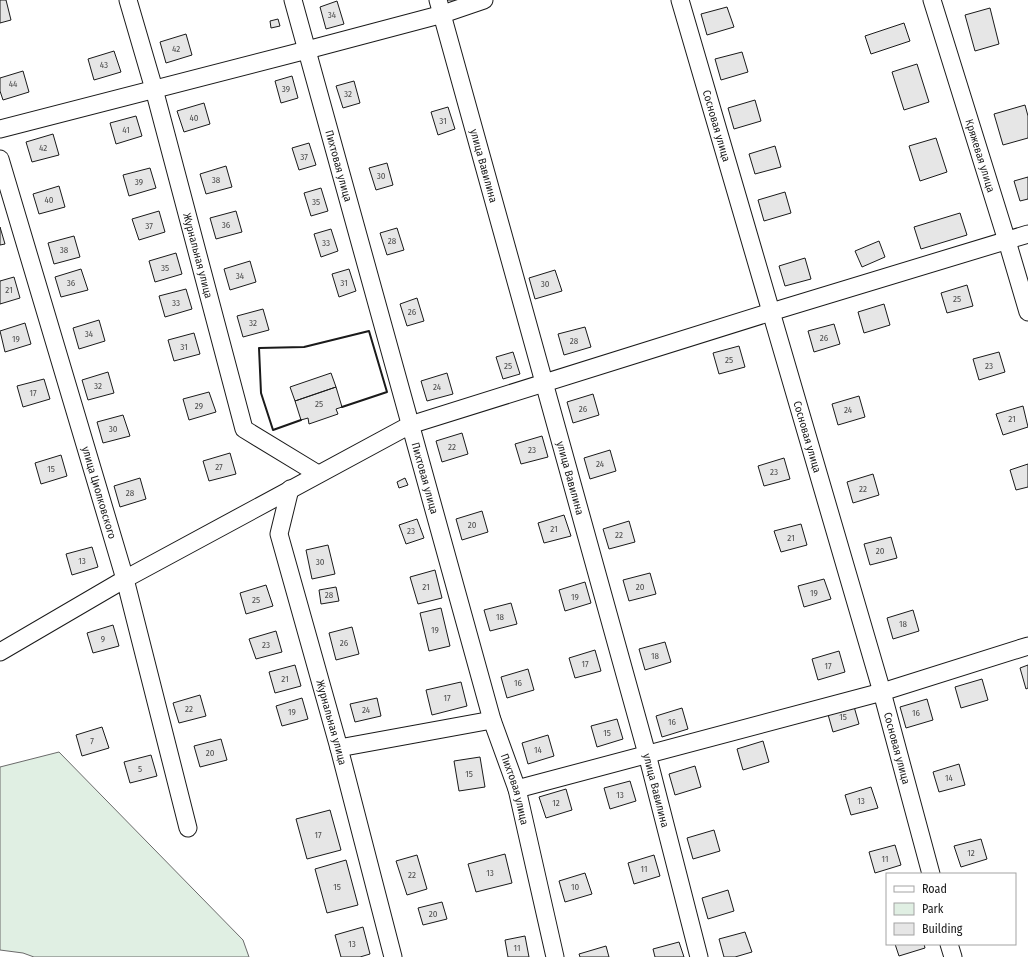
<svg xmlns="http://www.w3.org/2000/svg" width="1028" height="957" viewBox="0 0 1028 957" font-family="'Fira Sans Condensed',sans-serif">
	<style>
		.green { fill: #e0efe3; stroke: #6a6a6a }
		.building { fill: #e6e6e6; stroke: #1a1a1a }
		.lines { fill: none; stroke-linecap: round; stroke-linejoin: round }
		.minor-casing { stroke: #1a1a1a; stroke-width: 19 }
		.minor { stroke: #fff; stroke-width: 17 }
		.wall { stroke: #1a1a1a; stroke-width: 2 }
		.labels { text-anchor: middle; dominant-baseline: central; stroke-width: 3; stroke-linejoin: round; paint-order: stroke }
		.number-label { font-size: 9px; fill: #4d4d4d }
		.street-label { font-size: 11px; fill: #1a1a1a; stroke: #fff }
	</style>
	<rect width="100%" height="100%" fill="#fff"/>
	<!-- green -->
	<path class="green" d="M59 752 243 940 249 957H34L23 953 0 950V767Z"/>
	<!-- building -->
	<path class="building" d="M0 0H6L11 20 0 23Z
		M447 0H459L448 3Z
		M337 1 344 24 326 29 320 7Z
		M727 7 734 27 707 35 701 14Z
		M990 8 999 44 975 51 965 15Z
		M278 19 280 26 271 28 270 21Z
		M904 23 910 41 871 54 865 36Z
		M186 34 192 55 166 63 160 42Z
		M114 51 121 72 94 80 88 59Z
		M742 52 748 72 721 80 715 59Z
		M917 64 929 102 904 110 892 72Z
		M23 71 29 92 3 100 0 91V78Z
		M292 76 298 98 281 103 275 81Z
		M354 81 360 103 343 108 336 86Z
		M755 100 761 121 734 129 728 108Z
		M204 103 210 124 184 132 177 111Z
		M1025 105 1028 116V138L1003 145 994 114Z
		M448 107 455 129 438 135 431 112Z
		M136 116 142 136 116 144 110 123Z
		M53 134 59 155 32 162 26 142Z
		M936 138 947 172 920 181 909 146Z
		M309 143 316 165 299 170 292 148Z
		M775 146 781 167 755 174 749 154Z
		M387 163 393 185 376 190 369 168Z
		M226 166 232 187 206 194 200 174Z
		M150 168 156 188 129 196 123 175Z
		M1028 177V199L1020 201 1014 181Z
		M59 186 65 207 39 214 33 194Z
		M321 188 328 211 311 216 304 193Z
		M785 192 791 213 764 221 758 200Z
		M159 211 165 232 139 240 132 219Z
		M236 211 242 232 216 239 210 218Z
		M960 213 967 235 921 249 914 227Z
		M0 227 5 244 0 245Z
		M397 228 404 250 387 255 380 233Z
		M331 229 338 251 321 257 314 234Z
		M74 236 80 257 54 264 48 243Z
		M879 241 885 257 862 267 855 251Z
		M176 253 182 274 155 282 149 261Z
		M805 258 811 279 785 286 779 266Z
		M250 261 256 282 230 290 224 269Z
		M81 269 88 290 61 297 55 277Z
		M349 269 356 291 339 297 332 274Z
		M555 270 562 291 535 299 529 278Z
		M14 277 20 298 0 304V281Z
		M967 285 973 306 947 313 941 293Z
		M186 289 192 309 165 317 159 296Z
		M417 298 424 321 407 326 400 304Z
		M884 304 890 325 864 333 858 312Z
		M263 309 269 330 243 337 237 316Z
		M99 320 105 341 79 349 73 328Z
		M25 323 31 344 5 352 0 331Z
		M834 324 840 344 814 352 808 331Z
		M585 327 591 347 564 355 558 334Z
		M194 333 200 354 174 361 168 340Z
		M739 346 745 367 719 374 713 353Z
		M513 352 520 374 503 379 496 357Z
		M999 352 1005 372 979 380 973 359Z
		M108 372 114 393 88 400 82 380Z
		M331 373 336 387 295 401 290 387Z
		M447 373 453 394 427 401 421 381Z
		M44 379 50 399 23 407 17 386Z
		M336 387 342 407 336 409 338 414 309 424 308 418 301 420 295 401Z
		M209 392 216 412 189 420 183 399Z
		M593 394 599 415 573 423 567 402Z
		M859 396 865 417 838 425 832 404Z
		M1023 406 1028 427 1003 435 996 414Z
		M123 415 130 436 103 443 97 422Z
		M462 433 468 454 442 462 436 441Z
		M542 436 548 457 521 464 515 444Z
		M610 450 616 471 590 479 584 458Z
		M230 453 236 474 209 481 203 461Z
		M61 455 67 476 41 484 35 463Z
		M784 458 790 479 764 486 758 466Z
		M1028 464V487L1016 490 1010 470Z
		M873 474 879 495 853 503 847 482Z
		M140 478 146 499 120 507 114 486Z
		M405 478 408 485 399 488 397 482Z
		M482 511 488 532 462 540 456 519Z
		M564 515 571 536 544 543 538 523Z
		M417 519 424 538 406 544 399 525Z
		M629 521 635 542 609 549 603 529Z
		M801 524 807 545 781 552 774 531Z
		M891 537 897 558 870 565 864 544Z
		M328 545 335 574 312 579 306 550Z
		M92 547 98 567 72 575 66 554Z
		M435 570 442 598 418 604 410 577Z
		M650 573 656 594 629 601 623 580Z
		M824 579 831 599 804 607 798 586Z
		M585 582 591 603 565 611 559 590Z
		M266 585 273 606 246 614 240 593Z
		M336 587 339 601 321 604 319 590Z
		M511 603 517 624 490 631 484 610Z
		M441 608 450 646 429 651 420 613Z
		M913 610 919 631 893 639 887 618Z
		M113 625 119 646 93 653 87 633Z
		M352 627 359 654 336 660 329 633Z
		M276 631 282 652 256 659 249 639Z
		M665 642 671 662 645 670 639 649Z
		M595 650 601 671 575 678 569 658Z
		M839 651 845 672 818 680 812 659Z
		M295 665 301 686 275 693 269 672Z
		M1028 665V688L1026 689 1020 668Z
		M528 669 534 690 507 698 501 677Z
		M982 679 988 700 961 708 955 687Z
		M461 682 467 706 432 715 426 690Z
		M200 695 206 716 179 723 173 703Z
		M302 698 308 719 282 726 276 706Z
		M377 698 381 716 355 722 350 704Z
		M927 699 933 720 906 728 900 707Z
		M853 703 859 724 833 732 827 711Z
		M682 708 688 729 662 737 656 716Z
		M617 719 623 739 597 747 591 726Z
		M102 727 109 748 82 756 76 735Z
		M548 735 554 756 528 764 522 743Z
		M221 739 227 760 200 767 194 746Z
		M763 741 769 762 743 770 737 749Z
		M151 755 157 776 130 783 124 762Z
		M480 757 485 787 459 791 454 761Z
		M959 764 965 785 939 792 933 772Z
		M695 766 701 787 675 795 669 774Z
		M630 781 636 801 610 809 604 788Z
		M871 787 878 808 851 815 845 795Z
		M566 789 572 810 546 818 539 797Z
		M330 810 341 850 307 859 296 819Z
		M714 830 720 851 693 859 687 838Z
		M981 839 987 859 961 867 954 846Z
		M895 845 901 865 875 873 869 852Z
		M505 854 512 883 476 892 468 864Z
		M417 855 427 889 407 895 396 861Z
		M654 855 660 876 634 884 628 863Z
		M346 860 358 905 327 913 315 869Z
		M585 873 592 894 565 902 559 881Z
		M728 890 734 911 708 919 702 898Z
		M442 902 447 919 423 925 418 908Z
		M363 927 370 954 360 957H341L335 935Z
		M745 932 752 952 735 957H724L719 939Z
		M525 936 529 957H508L505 940Z
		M679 942 684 957H655L653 949Z
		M895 944H924L925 948 899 956Z
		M606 946 609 957H580L579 954Z"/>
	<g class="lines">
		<!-- minor casing -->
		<g class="minor-casing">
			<g id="minor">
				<path id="s1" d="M128 0 154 89 244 429 318 474"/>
				<path id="s2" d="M293 0 492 720 517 789 555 957"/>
				<path id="s3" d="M438 0 647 754 699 957"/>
				<path id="s4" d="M680 0 882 692 931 874"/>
				<path id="s5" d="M932 0 1007 241 1028 312"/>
				<path d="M0 129 307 50 443 14 484 0"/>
				<path id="s6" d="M0 159 125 579 188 828"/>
				<path id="s7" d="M290 489 279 534 339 748 393 957"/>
				<path d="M0 652 125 579 410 425 771 312 1028 234"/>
				<path d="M339 748 492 720"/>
				<path d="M517 789 882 692 1028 646"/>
				<path d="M949 944 953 957"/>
			</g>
		</g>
		<!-- minor -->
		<use href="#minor" class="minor"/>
		<!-- wall -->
		<path class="wall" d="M301 420 273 430 261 393 259 348 304 347 369 331 387 392 342 407"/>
	</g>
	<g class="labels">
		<!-- number labels -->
		<g class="number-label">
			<text x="332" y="15">34</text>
			<text x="176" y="49">42</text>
			<text x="104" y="65">43</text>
			<text x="13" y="84">44</text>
			<text x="286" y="89">39</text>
			<text x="348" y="94">32</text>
			<text x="194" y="118">40</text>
			<text x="443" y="121">31</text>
			<text x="126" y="130">41</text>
			<text x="43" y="148">42</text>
			<text x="304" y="157">37</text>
			<text x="381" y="176">30</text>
			<text x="216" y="180">38</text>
			<text x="139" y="182">39</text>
			<text x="49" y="200">40</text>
			<text x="316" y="202">35</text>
			<text x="226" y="225">36</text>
			<text x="149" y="226">37</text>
			<text x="392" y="241">28</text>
			<text x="326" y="243">33</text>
			<text x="64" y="250">38</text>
			<text x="165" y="268">35</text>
			<text x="240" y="276">34</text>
			<text x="71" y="283">36</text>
			<text x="344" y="283">31</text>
			<text x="545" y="284">30</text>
			<text x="9" y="290">21</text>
			<text x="957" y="299">25</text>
			<text x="176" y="303">33</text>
			<text x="412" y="312">26</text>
			<text x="253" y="323">32</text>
			<text x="89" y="334">34</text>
			<text x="824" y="338">26</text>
			<text x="16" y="339">19</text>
			<text x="574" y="341">28</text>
			<text x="184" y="347">31</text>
			<text x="729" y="360">25</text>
			<text x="508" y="366">25</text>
			<text x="989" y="366">23</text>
			<text x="98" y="386">32</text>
			<text x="437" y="387">24</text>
			<text x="33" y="393">17</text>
			<text x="319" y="404">25</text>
			<text x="199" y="406">29</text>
			<text x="583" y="409">26</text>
			<text x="848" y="410">24</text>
			<text x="1012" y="419">21</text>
			<text x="113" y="429">30</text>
			<text x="452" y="447">22</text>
			<text x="532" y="450">23</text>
			<text x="600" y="464">24</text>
			<text x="219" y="467">27</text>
			<text x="51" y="469">15</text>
			<text x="774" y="472">23</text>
			<text x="863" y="489">22</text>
			<text x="130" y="493">28</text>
			<text x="472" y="525">20</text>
			<text x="554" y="529">21</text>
			<text x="411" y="531">23</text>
			<text x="619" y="535">22</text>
			<text x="791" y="538">21</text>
			<text x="880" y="551">20</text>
			<text x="82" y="561">13</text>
			<text x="320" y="562">30</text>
			<text x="426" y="587">21</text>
			<text x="640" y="587">20</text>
			<text x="814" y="593">19</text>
			<text x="329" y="595">28</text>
			<text x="575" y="597">19</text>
			<text x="256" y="600">25</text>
			<text x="500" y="617">18</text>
			<text x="903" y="624">18</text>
			<text x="435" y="630">19</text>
			<text x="103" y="639">9</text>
			<text x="344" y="643">26</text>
			<text x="266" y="645">23</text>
			<text x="655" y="656">18</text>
			<text x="585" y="664">17</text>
			<text x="828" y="666">17</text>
			<text x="285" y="679">21</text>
			<text x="518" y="683">16</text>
			<text x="447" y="698">17</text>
			<text x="189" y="709">22</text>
			<text x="366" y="710">24</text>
			<text x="292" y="712">19</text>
			<text x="916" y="713">16</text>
			<text x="843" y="717">15</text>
			<text x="672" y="722">16</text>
			<text x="607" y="733">15</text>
			<text x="92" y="741">7</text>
			<text x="538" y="750">14</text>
			<text x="210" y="753">20</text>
			<text x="140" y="769">5</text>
			<text x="469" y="774">15</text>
			<text x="949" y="778">14</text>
			<text x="620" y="795">13</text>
			<text x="861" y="801">13</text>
			<text x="556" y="803">12</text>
			<text x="318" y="835">17</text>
			<text x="971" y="853">12</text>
			<text x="885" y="859">11</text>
			<text x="644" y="869">11</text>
			<text x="490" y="873">13</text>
			<text x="412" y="875">22</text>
			<text x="337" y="887">15</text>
			<text x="575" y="887">10</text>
			<text x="433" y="914">20</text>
			<text x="352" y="944">13</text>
			<text x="517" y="948">11</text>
		</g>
		<!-- street labels -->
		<g class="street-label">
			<text stroke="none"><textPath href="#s4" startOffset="131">Сосновая улица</textPath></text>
			<text stroke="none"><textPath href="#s5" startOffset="163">Кряжевая улица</textPath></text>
			<text stroke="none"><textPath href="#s2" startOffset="172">Пихтовая улица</textPath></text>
			<text stroke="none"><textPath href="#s3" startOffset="172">улица Вавилина</textPath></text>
			<text stroke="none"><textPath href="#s1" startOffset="265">Журнальная улица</textPath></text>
			<text stroke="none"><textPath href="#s4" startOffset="455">Сосновая улица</textPath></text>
			<text stroke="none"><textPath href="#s2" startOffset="496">Пихтовая улица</textPath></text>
			<text stroke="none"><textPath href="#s3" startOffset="496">улица Вавилина</textPath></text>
			<text stroke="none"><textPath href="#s6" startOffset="348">улица Циолковского</textPath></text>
			<text stroke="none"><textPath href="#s7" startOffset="242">Журнальная улица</textPath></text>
			<text stroke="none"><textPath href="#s4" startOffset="779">Сосновая улица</textPath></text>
			<text stroke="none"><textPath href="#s2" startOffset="820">Пихтовая улица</textPath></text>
			<text stroke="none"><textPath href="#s3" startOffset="820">улица Вавилина</textPath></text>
		</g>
	</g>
	<!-- legend -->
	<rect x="886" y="873" width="130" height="72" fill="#ffffff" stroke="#a3a3a3"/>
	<rect x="894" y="886" width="20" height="6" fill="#ffffff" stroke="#a3a3a3"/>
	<text x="922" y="893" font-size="12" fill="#1a1a1a">Road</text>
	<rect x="894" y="903" width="20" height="12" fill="#e0efe3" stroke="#a3a3a3"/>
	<text x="922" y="913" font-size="12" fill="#1a1a1a">Park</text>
	<rect x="894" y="923" width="20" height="12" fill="#e6e6e6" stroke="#a3a3a3"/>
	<text x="922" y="933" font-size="12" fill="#1a1a1a">Building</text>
</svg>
